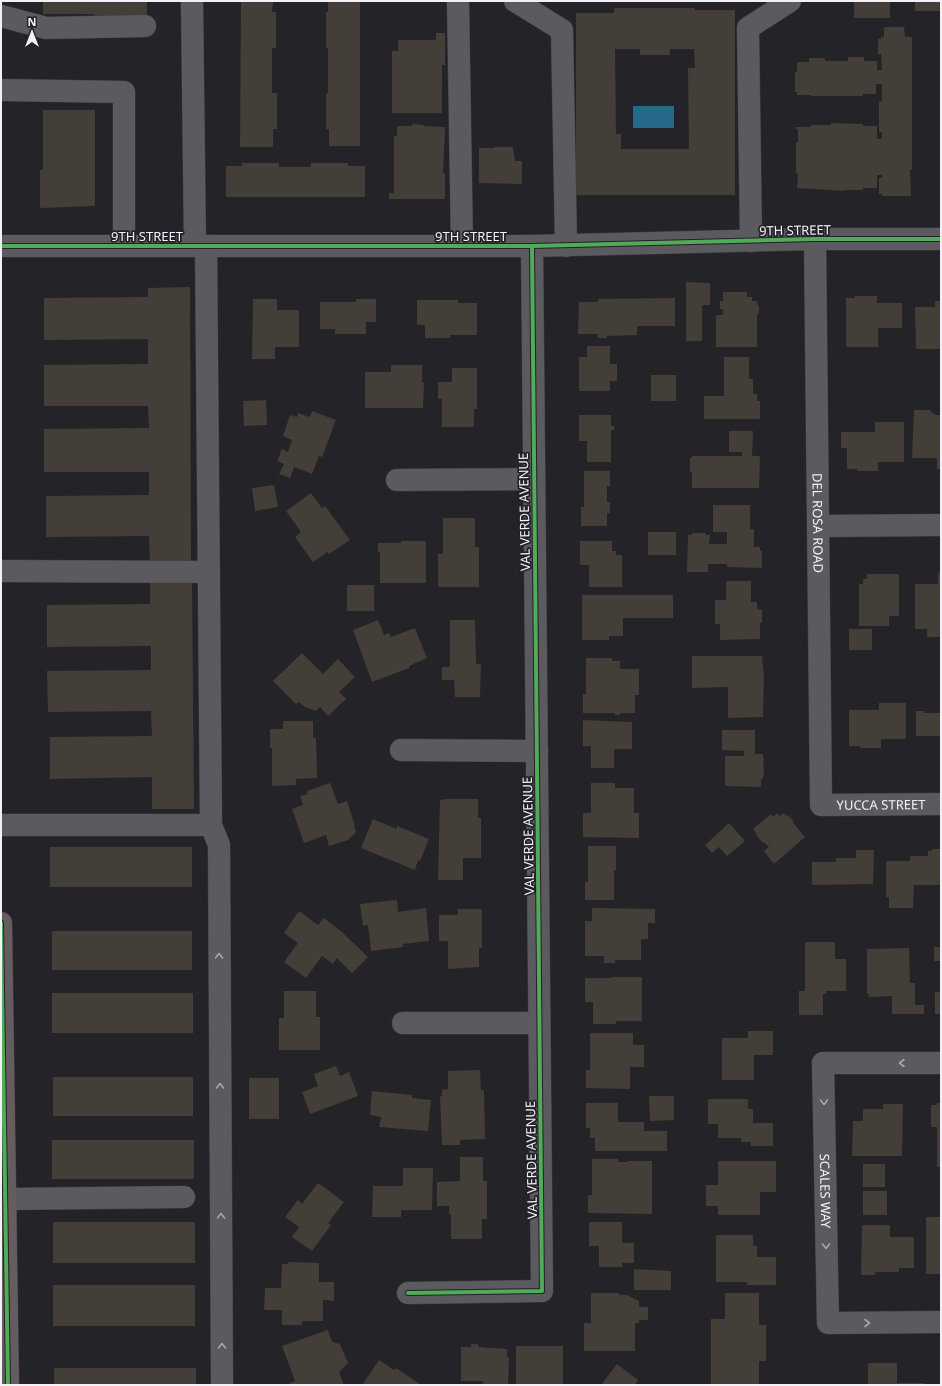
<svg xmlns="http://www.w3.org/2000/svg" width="942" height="1386" viewBox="0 0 942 1386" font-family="'Noto Sans',sans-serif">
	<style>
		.water { fill: #266a8b }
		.building { fill: #443e38; fill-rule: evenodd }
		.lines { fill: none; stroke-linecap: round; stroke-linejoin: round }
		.minor-casing { stroke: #3f3d42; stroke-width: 23 }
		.major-casing { stroke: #3f3d42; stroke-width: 23 }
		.minor { stroke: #5b5a5e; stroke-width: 22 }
		.major { stroke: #655c5f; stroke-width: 22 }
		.cycleway-casing { stroke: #232129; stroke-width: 6 }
		.cycleway { stroke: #51ab58; stroke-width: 4 }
		.oneway { stroke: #a7a6aa }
		.labels { text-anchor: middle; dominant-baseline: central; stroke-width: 3.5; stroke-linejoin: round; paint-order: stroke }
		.street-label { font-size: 13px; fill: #f3f1f7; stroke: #232129 }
	</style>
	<rect width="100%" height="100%" fill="#242327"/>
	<!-- water -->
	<path class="water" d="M633 106H674V128H633Z"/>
	<!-- building -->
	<path class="building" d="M43 1H147V18H94V14H43Z
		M241 1H273L272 12H276V48H272V93H277V129H273V147H240Z
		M328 1H360V146H329V129H326V93H328V48H326V12H328Z
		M854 1H890V18H854Z
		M915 1H941V11H915Z
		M614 8H695V10H735V195H576V13H614ZM615 49H640V55H670V49H694L695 68H688L689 149H621V134H616Z
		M884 27H904L905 37H912V170H910L911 196H882V194H879V178H882V175H877V188H863V190H844V191L797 188 798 173H796V142H798V129H796V127H811V125H831V123L863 124V126H877V139H882V132H879V101H882V84H876V94H863V96H811V95H797V92H795V72H797V62H809V58H825V61H848V57H864V61H877V70H882L881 54H878V39H881V37H884Z
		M436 33H445V65H442V113H392V51H398V40H436Z
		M43 110H95V206L40 208V170H43Z
		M412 124 424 125V126L445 127 443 173H445V199H389V193H394V136H397V126H412Z
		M494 147H513L515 161H522V184L479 183V148H494Z
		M242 163H279V167H311V163H348V166H365V197H226V166H242Z
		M686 282 710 283V305H702V341H686Z
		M190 287 191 561H150L149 536 46 537V496L149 495V472H44V429L149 428 148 406H44V365L148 364V339L44 340V298L148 297V288Z
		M723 292H747V297H752V301H757V304L759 306V313L757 315V347H716V315H723V309H720V301H723Z
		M855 296H877V303H902V328H878V347H846V298H855Z
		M675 298V326H637V335L607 336V338H598V334H578L579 302H598V299Z
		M253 299H277V310H299V347H275V359H252Z
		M356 299H376V322H366V334H335V329H320V302H356Z
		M417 300H458V303H477V335H450V338H425V325H417Z
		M935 301H941V349H916L915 307H935Z
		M587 346H610V364H617V381H610V391H579V357H587Z
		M724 357H749V379H753V394H757V401H760V419H704V396H724Z
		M391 365H422V383H424L423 408H365V372H391Z
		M452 368H477V409H474V427H442V399H438V382H452Z
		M651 375H676V401H651Z
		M266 400 267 425 244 426 243 401Z
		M914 410H931V412L936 415H941V469H937V458H912Z
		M312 411 336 420 322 457 319 456 312 474 294 467 290 478 279 474 284 464 277 461 282 449 288 452 292 440 283 436 290 415 297 417 298 413 310 417Z
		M579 415H611V426H614V430H611V462H587V441H579Z
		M875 422H904V462H878V471H857V469H847V448H841V432H875Z
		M729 431H753L752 456H760L759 488H692V472H690V458H692V456H742V452H729Z
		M584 471H610V486H607V502H610V513H607V526H581V507H584Z
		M274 485 278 507 255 511 252 488Z
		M311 493 322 508 325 506 350 540 329 554 327 552 313 562 295 537 301 532 286 511Z
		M713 505H750V529H754V547H760V551H762V568L727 567V564H708V572H687L688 535H692V533H706V535H710L709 544H727V532H713Z
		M443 518H475V547H479V587H438V554H443Z
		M648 532H676V555H648Z
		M401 541H426V583H380V552H378V543H401Z
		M580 541H612V551H616V555H622V587H589V565H580Z
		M938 572H941V637H927V629H915V584H938Z
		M867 574H899V616H889V626H859V584H863V579H867Z
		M726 581H751V602H757V609L762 610V623H760V639L720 640V624H715V600H726Z
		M192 582 194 809H152V777L50 779V737L152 736 151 711 48 712 47 671 151 670V646L47 647V605L150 604V583Z
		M347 585H374V611H347Z
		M582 595H673V618H623V636H609V640H582Z
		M378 620 384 635 389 633 391 637 415 628 427 658 409 666V668L372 682 353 630Z
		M450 620H475L476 664H481L480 697H455L454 680H442V667H450Z
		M849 629H872V650H849Z
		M302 653 323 674 338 659 355 677 339 692 346 699 328 716 320 707 316 711 305 707 299 702 296 704 273 681Z
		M692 656H762L764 677 763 717 728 718V687L692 688Z
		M586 658H612V661H620V669H639V695H635V713H620V715H615V713H583V694H586Z
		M879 703H906V739H881V748H860V746H849V710H879Z
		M916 711H924V713H941V740H940V736H916Z
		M583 720 632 722V749H614V768H591V746H583Z
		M283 721H313V738H316L317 778 296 779V785L272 786V748H270V729H283Z
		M722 730H755V754H763V758H764V761H763L764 776H763V779H761V787L725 786V756H744V751L722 750Z
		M330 783 338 804 347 801 355 826H354L356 832 348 840 329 846 326 835 304 843 292 809 303 805 300 796 308 794 307 791Z
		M591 783H615V788H634V813H639V838L583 837V813H591Z
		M447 799H478V818H481V858H463V880H438L440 800Z
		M777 813 780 816 784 813 786 816 788 815 794 822 793 823 805 837 774 864 764 851 769 847 764 842 763 843 756 835 757 834 753 829 771 814 773 817Z
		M373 819 397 829V826L429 839 420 861 418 860 415 870 361 848Z
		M729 823 745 841 727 856 719 847 712 853 705 845Z
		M588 846H616V870H614V900H585V882H588Z
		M50 847H192V887H50Z
		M932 849H941V885H914L913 908H889V897H886V861H910V856H928V851H932Z
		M856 850H874L873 884 812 885V862H836V858H856Z
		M397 900 398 912 426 908 429 941 403 944V947L371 951 368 925 363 926 360 904Z
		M592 908 655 909V923H648V939H641V960H615V963H604V956H585V921H592Z
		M458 909H482V948H479V967L448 969V941H439V915H458Z
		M299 911 318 925 324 918 342 932 368 957 352 973 337 958 333 964 322 956 306 978 284 962 298 943 284 933Z
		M52 931H192V970H52Z
		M805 942H835V959H846V991H826V994H823V1015H799V991H805Z
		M934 947H941V961H934Z
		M909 948 910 983H915V1005H924V1014H892V996L869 997V994H867V949Z
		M611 977H642V1021H616V1024H593V1002H585V978H611Z
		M284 991H316V1017H320V1050H279V1018H284Z
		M935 992H941V1014H935Z
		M52 993H193V1033H52Z
		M748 1031H773V1055H754V1080H722V1038H748Z
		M590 1033H633V1045H644V1067H630V1089L586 1088V1070H590Z
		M336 1066 340 1076 349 1072 358 1096 310 1114 302 1092 318 1086 314 1074Z
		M480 1070 481 1090H484L485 1139 460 1140V1145H442L440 1096H442V1090L448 1089V1071Z
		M53 1077H193V1116H53Z
		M249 1078H279V1119H249Z
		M372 1091 412 1095V1098L431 1100 428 1131 379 1127 381 1117 370 1115Z
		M649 1096H674V1120L650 1121Z
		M708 1099H748V1109H753V1123H773V1146H751V1142H741V1138H718V1124H708Z
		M586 1103H618V1122H644V1131H667V1151H595V1138H590V1128H586Z
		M937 1103H941V1167H937V1127H931V1105H937Z
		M883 1104H903L902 1156H852L853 1121H863V1109H883Z
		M52 1140H194V1179H52Z
		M460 1157H483V1181H487V1219H482V1239H451V1214H449V1206H437V1182L460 1181Z
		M592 1159H618V1162H628V1161H652V1214L588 1213V1195H592Z
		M718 1161H776V1192H760V1215H718V1206H706V1185H718Z
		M863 1164H885V1187H863Z
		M403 1168H433L432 1210H401V1217H372L373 1186H403Z
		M318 1183 344 1202 328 1223 331 1225 312 1251 292 1237 299 1227 285 1217 298 1200 302 1204Z
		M863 1191H887V1215H863Z
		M926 1217H941V1274H926Z
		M53 1222H195V1263H53Z
		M589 1222H622V1243H634V1263H622V1267H599V1246H589Z
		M862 1225H890V1237H914V1268H899V1272H875V1275H861Z
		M716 1235H753V1246H757V1257H776V1285H747V1282H716Z
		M288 1262 319 1263V1282H334V1301L323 1300V1321H302V1325H282V1310H264L265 1288H281L282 1264H288Z
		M634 1269 671 1271V1290H634Z
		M53 1285H195V1326H53Z
		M591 1293H619V1295H627L639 1301V1307H648V1320H639V1323H635V1351H584V1323H591Z
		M725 1293H759V1325H766V1361H759V1385H711V1319H725Z
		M328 1330 332 1342 340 1344 348 1363 339 1372 344 1385H289L288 1384 295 1381 282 1346Z
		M471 1344H478V1347L507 1349V1357H509L508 1385H483V1381H461V1347H471Z
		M516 1346H563V1385H516Z
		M379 1360 394 1370 396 1368 421 1385H362Z
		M868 1363H897V1383H924V1385H868Z
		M617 1364 638 1380 635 1385H601Z
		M54 1368H196V1385H54Z"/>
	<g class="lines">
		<!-- minor casing -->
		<g class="minor-casing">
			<g id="minor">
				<path d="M192 1 195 246"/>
				<path d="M458 1 462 246"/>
				<path d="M515 1 562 30 566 246"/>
				<path d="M1 16 46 28 145 26"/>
				<path d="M1 90 124 92V246"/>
				<path id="s1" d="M815 239 821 805 941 804"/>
				<path d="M751 241 748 28 790 1"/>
				<path d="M1 246H532L815 239H941"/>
				<path d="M206 246 211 825 219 845 222 1385"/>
				<path d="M397 480 534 479"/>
				<path d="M818 526 941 525"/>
				<path d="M1 571 209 572"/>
				<path d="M401 750 537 751"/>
				<path d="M1 825H211"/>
				<path d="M403 1023H539"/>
				<path id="s2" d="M941 1063H823L828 1323 941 1322"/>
				<path d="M5 1199 184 1197"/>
				<path d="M408 1293 542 1291 532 246"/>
			</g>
		</g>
		<!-- major casing -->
		<g class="major-casing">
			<path id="major" d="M1 923 8 1385"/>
		</g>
		<!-- minor -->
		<use href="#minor" class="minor"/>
		<!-- major -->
		<use href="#major" class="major"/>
		<!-- cycleway casing -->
		<g class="cycleway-casing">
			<path id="cycleway" d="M1 246H532L815 239H941
				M1 923 8 1385
				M408 1293 542 1291 532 246"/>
		</g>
		<!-- cycleway -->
		<use href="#cycleway" class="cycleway"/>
	</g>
	<!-- one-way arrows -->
	<defs><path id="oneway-chevron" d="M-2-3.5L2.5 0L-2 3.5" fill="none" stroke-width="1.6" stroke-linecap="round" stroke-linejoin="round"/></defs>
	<g class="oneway">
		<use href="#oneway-chevron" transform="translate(219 956) rotate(-90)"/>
		<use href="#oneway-chevron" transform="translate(902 1063) rotate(180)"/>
		<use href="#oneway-chevron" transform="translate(220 1086) rotate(-90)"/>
		<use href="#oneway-chevron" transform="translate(824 1102) rotate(89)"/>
		<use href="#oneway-chevron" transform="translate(221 1216) rotate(-90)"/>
		<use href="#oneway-chevron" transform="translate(826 1246) rotate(89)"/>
		<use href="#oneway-chevron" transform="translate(867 1323)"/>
		<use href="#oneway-chevron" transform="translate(222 1346) rotate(-90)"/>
	</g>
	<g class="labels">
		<!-- street labels -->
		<g class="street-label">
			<text transform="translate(795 230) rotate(-1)">9TH STREET</text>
			<text x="147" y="236">9TH STREET</text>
			<text x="471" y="236">9TH STREET</text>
			<text transform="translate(524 512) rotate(-91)">VAL VERDE AVENUE</text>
			<text stroke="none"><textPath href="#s1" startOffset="284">DEL ROSA ROAD</textPath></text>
			<text stroke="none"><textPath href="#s1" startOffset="626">YUCCA STREET</textPath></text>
			<text transform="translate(528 836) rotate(-91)">VAL VERDE AVENUE</text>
			<text transform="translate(531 1160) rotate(-91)">VAL VERDE AVENUE</text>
			<text stroke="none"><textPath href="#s2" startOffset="246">SCALES WAY</textPath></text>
		</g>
	</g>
	<!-- border -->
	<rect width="942" height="1386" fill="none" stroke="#f3f1f7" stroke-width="4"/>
	<!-- north arrow -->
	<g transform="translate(32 32)" stroke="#232129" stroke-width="3" paint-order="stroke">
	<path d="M0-3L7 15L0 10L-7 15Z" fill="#f3f1f7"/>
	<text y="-6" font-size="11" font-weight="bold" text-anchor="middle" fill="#f3f1f7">N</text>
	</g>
</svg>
